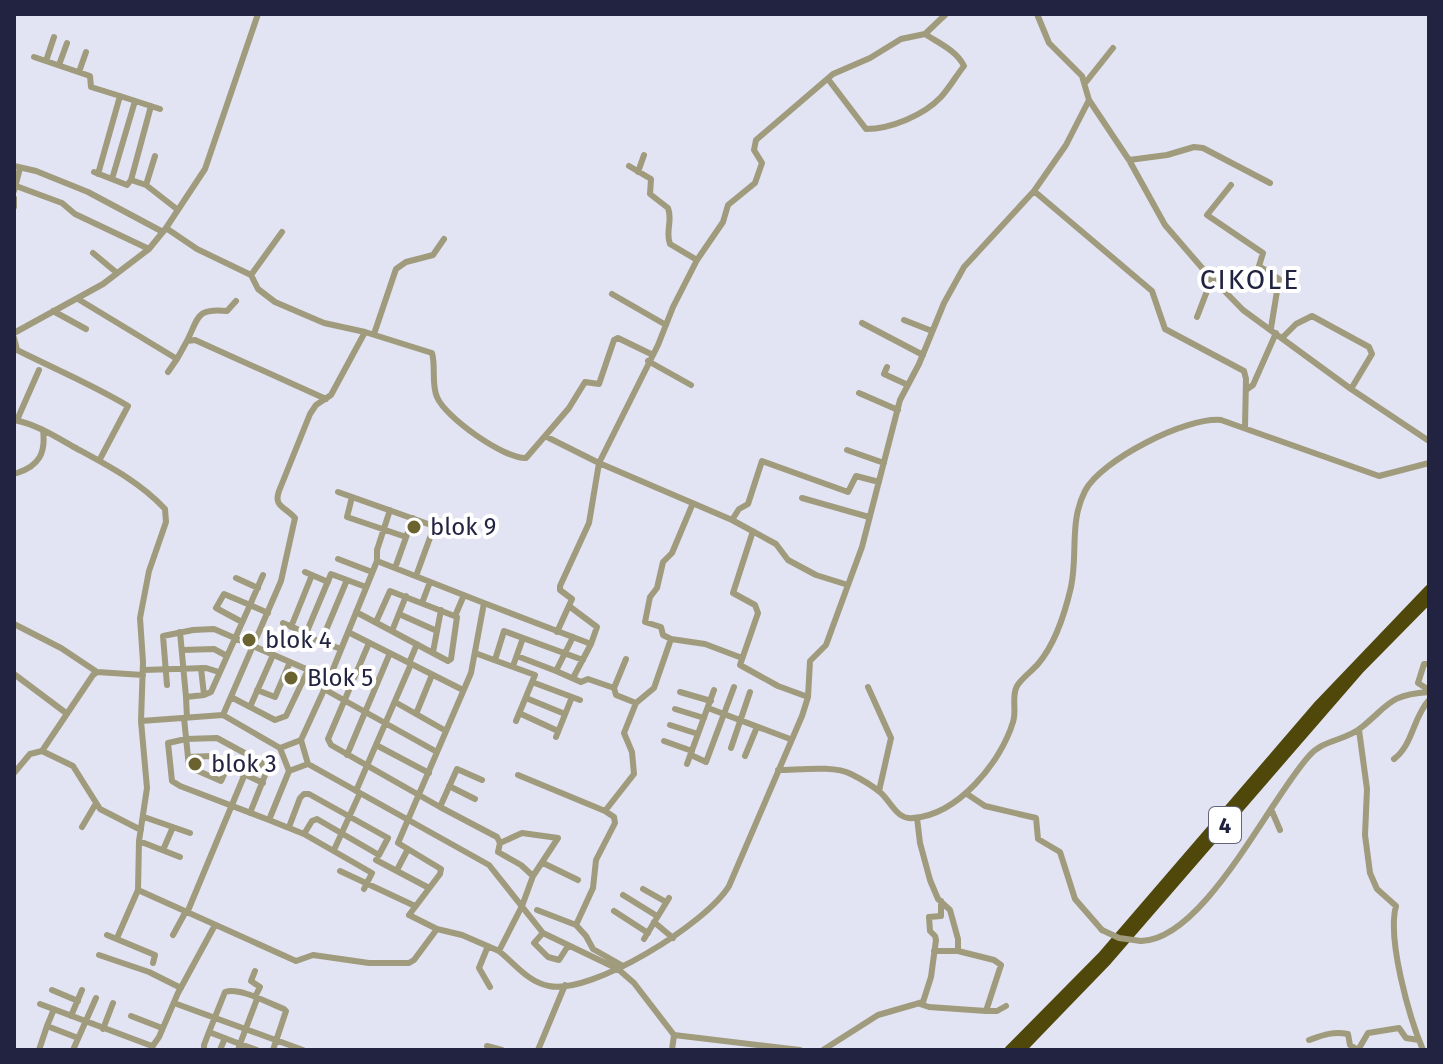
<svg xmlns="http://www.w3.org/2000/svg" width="1443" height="1064" viewBox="0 0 1443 1064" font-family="'Fira Sans',sans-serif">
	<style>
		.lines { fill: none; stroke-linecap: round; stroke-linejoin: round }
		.minor { stroke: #9f9b7c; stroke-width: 6 }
		.highway { stroke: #4f480a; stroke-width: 9 }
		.minor-bridge { stroke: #9f9b7c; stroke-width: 6 }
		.poi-dot { fill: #6a622f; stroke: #fff; stroke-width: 3 }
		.labels { text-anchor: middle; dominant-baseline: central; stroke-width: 8; stroke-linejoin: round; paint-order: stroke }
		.shield { fill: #fff; stroke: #646579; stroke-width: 2 }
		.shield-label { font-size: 22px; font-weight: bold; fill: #222340 }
		.poi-label { font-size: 24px; fill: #222340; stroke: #fff; text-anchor: start }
		.quarter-label { font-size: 28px; letter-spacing: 2px; fill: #222340; stroke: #fff }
	</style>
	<rect width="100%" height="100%" fill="#e2e3f3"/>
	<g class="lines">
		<!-- minor -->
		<path class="minor" d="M1037 14 1049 43 1082 76 1089 100 1129 160 1165 225 1203 269 1243 310 1351 389 1429 441
			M34 57 90 76 91 87 120 96
			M46 61 54 37
			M59 65 67 43
			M79 72 86 52
			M828 79 866 129C891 129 924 115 941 97 950 87 956 76 964 66 957 51 939 43 925 34
			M1086 82 1113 48
			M155 156 146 185 178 210
			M1129 160 1167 155 1194 147 1203 148 1270 183
			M14 166 36 171 88 192 163 232
			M629 166 651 179 650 194 668 208C673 220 665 232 670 244L697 260
			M94 172 127 185 131 180 146 185
			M638 172 644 155
			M98 174 120 96 160 109
			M112 179 135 101
			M131 180 151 106
			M1231 185 1207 215 1263 253 1259 266 1279 279 1271 328
			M16 186 62 203 75 214 149 249
			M14 191 20 168
			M1034 191 1152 291 1165 329 1244 371 1246 379 1245 427
			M14 198V207
			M166 228 197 249 251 275 258 289 275 302 324 323 365 332
			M93 253 117 273
			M251 275 282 232
			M612 294 666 325
			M78 299 177 359 187 341 195 340 326 399
			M53 311 86 329
			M1197 317 1212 278
			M904 320 932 331
			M862 323 923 355
			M14 333 103 284 149 249 166 228 205 169 258 14
			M374 334 396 269 406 262 433 255 444 239
			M1283 337 1296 324 1312 316 1369 347 1372 354 1351 389
			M14 338 17 350C55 369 93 385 128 406L100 459
			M187 341C199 317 196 308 227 311L236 301
			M648 361 691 385
			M887 367 884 374 908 385
			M168 372 177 359
			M1246 390 1253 385 1276 333
			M859 393 898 410
			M14 420C35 424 53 435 72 446 105 464 139 481 165 509L166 522 149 571 140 618 143 662 141 721 147 788 139 841 138 890 296 961 313 955 369 963H409L414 960 437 929 462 935 499 951 522 906 533 876 521 865 498 852 500 843 497 837 440 807
			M17 420 39 370
			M545 436 569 408 585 382 599 384 614 340 618 338 651 354
			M847 450 884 463
			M17 473C39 466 46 453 43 430
			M338 492 431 525V535L416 576
			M352 497 347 517 406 537
			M802 498 869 517
			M732 520 739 509 748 504 762 461 848 492 856 476 879 482
			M753 531 733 593 755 605 758 613 740 665 778 686 808 697
			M338 559 372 572
			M377 561V550L390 510
			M395 568 413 518
			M305 572 328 582
			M263 575 250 605 268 613
			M236 578 258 588
			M848 585 862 547 900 400 919 364 944 303 964 267 1034 191 1066 145 1089 100
			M422 603 430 582
			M484 603 591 644 573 678
			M569 606 597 627 591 644
			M356 612 448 661 451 659 457 617 390 591 376 622
			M399 614 437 631
			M455 616 464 595
			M283 623 306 633
			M14 624 61 648 97 672
			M291 627 312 575
			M392 631 406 596
			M180 632 186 697 204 695 201 668
			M348 632 463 690
			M671 639 705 644 742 658
			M321 642 347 580
			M369 643 328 739 331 745 440 807 457 769 482 780
			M341 649 305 636 331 574 366 587
			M182 650 214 649 227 656
			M433 652 441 610
			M475 653 535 675 516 721
			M517 656 556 671 573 637
			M495 660 504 631 583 660
			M409 663 417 644
			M1429 664H1424L1418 683 1429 690
			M513 666 523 638
			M143 670 206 668 219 672
			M556 671 581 682 588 679 614 688 616 695 636 703
			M14 674 66 713
			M329 679 377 561 484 603 471 673 398 843 441 869 440 874 409 915 437 929
			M532 682 580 700
			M167 685 163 636 193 630 214 629 329 679 301 740 280 748 223 715
			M868 687 891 738 879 791
			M614 688 626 659
			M324 689 437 752
			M257 690 275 697 290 662
			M680 692 711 701
			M204 695 211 692 250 605 224 594 216 608 242 622
			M186 697 187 718
			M231 697 275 720 286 716 308 670
			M526 698 565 714
			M395 702 446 731
			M250 707 273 655
			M708 708 790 739
			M675 709 704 718
			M519 713 558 731
			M416 714 432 675
			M184 718 189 767 221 781 229 764 244 776 187 913
			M141 721 223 715 281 581 295 518C286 507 273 507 279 491L310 414 316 405 331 395 365 332 432 353C436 367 431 383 437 397 445 417 504 459 526 458L545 436 599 463 589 523 560 586V590L572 599 557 632
			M670 725 698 734
			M1359 730 1367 789 1365 835 1370 873 1377 889 1396 906C1387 939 1409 1017 1423 1050
			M556 737 572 697
			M664 741 692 751
			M376 745 429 773
			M731 748 750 692
			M42 751 73 766 100 809 141 830
			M347 755 390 653
			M691 755 706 762 734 687
			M745 756 757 727
			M188 757 212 756 229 764
			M1394 759C1413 745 1413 717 1429 700
			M308 764 489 865 543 933 618 969 634 983 674 1035 672 1050
			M687 764 714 690
			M778 770C798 770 834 765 851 774 861 779 873 786 881 793 891 802 897 820 913 818 958 815 1001 762 1013 722 1017 710 1011 697 1017 686 1022 678 1032 671 1038 664 1056 643 1065 613 1071 587 1078 555 1069 522 1085 491 1101 460 1186 417 1221 420L1379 476 1429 463
			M289 771 308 764 301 740
			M14 773 30 754 42 751 93 675 97 672 143 675
			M244 774 263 783
			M518 775 605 811
			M449 786 475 799
			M356 791 411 664
			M967 794 985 806 1036 818 1038 839 1060 852 1075 899 1102 930
			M1271 809 1280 830
			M250 813 266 773 261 762 217 738 186 739 168 743 172 781 180 786 269 820 289 771 280 748
			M144 817 190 833
			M917 818 920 843 930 880 938 899 950 910 958 939V951L994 960 1001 965 986 1011 929 1007 920 1004
			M269 820 304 834 372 873 364 889
			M82 827 95 805
			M289 827 300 798 304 794H309L388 838
			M304 834 312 821 317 819 379 855 388 838
			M139 841 180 857
			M500 843 522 833 558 838 533 876
			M163 850 173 827
			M334 850 360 793
			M376 860 429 888
			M543 863 578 880
			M397 870 408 849
			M340 871 415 906
			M643 889 666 902
			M623 895 657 916
			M537 910 576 925 586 936 593 949 623 966
			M614 911 648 933
			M654 922 673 938
			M576 925 593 888 596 860 615 823 614 817 605 811 634 774 632 752 624 733 636 703 654 688 671 639 663 635 661 627 645 622 650 597 657 588 663 562 672 553 693 503
			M543 933 534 943 548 957 559 960 568 946
			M107 935 155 955 153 963
			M173 935 185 913
			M117 938 138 890
			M644 939 669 898
			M1141 941C1204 940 1269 800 1309 756 1323 739 1346 741 1362 727 1390 704 1389 695 1429 692
			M488 946 479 968 490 987
			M499 951C515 964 528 982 549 986 592 995 707 923 729 886L802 716 808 697 810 661 826 645 848 585 816 575 788 560 776 544 732 520 599 463 658 345 673 307 697 260 723 222 728 205 755 183 762 163 754 150 756 140 833 74 870 58 901 39 925 34 946 14
			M934 951H958
			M99 955 149 972 181 988
			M255 971 251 981 260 987 256 995 257 999 240 1044 209 1032 225 992C240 987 268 1003 284 1009L286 1011 273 1050
			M52 990 78 1001
			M174 1003 303 1050
			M40 1004 152 1046
			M54 1009 47 1026 78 1038
			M986 1011H997L1006 1006
			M71 1016 82 990
			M131 1016 162 1028
			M103 1029 113 1003
			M674 1035 800 1050
			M1309 1040C1323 1035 1333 1031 1348 1034L1350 1045 1358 1050
			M487 1046 502 1050
			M39 1050 47 1026
			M73 1050 96 998
			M150 1050 159 1037 178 993 215 925
			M204 1050V1045L209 1032
			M220 1050 225 1038
			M238 1050 240 1044 257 1050
			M538 1050 565 985
			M823 1050 878 1015 923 1002 931 977 936 940 935 936 930 931 929 917 941 916V901
			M1358 1050 1368 1033 1399 1028 1406 1038 1419 1040"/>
		<!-- highway -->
		<path class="highway" d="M1009 1050 1102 956 1319 704 1429 589
			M1021 1050 1107 961 1360 669 1429 599"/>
		<!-- minor-bridge -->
		<path class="minor-bridge" d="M1102 930 1119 938 1141 941"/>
	</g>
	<!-- markers -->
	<g class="poi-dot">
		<circle cx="414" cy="527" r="8"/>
		<circle cx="249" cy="640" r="8"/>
		<circle cx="291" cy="678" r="8"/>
		<circle cx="195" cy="764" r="8"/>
	</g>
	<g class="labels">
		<!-- shield labels -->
		<rect class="shield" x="1209" y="807" width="32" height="36" rx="6"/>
		<g class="shield-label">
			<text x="1225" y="825">4</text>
		</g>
		<!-- poi labels -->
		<g class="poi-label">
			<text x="430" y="527">blok 9</text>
			<text x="265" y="640">blok 4</text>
			<text x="307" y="678">Blok 5</text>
			<text x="211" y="764">blok 3</text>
		</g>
		<!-- quarter labels -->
		<g class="quarter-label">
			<text x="1250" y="279">CIKOLE</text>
		</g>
	</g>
	<!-- border -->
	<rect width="1443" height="1064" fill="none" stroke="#222340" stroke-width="32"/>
</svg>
